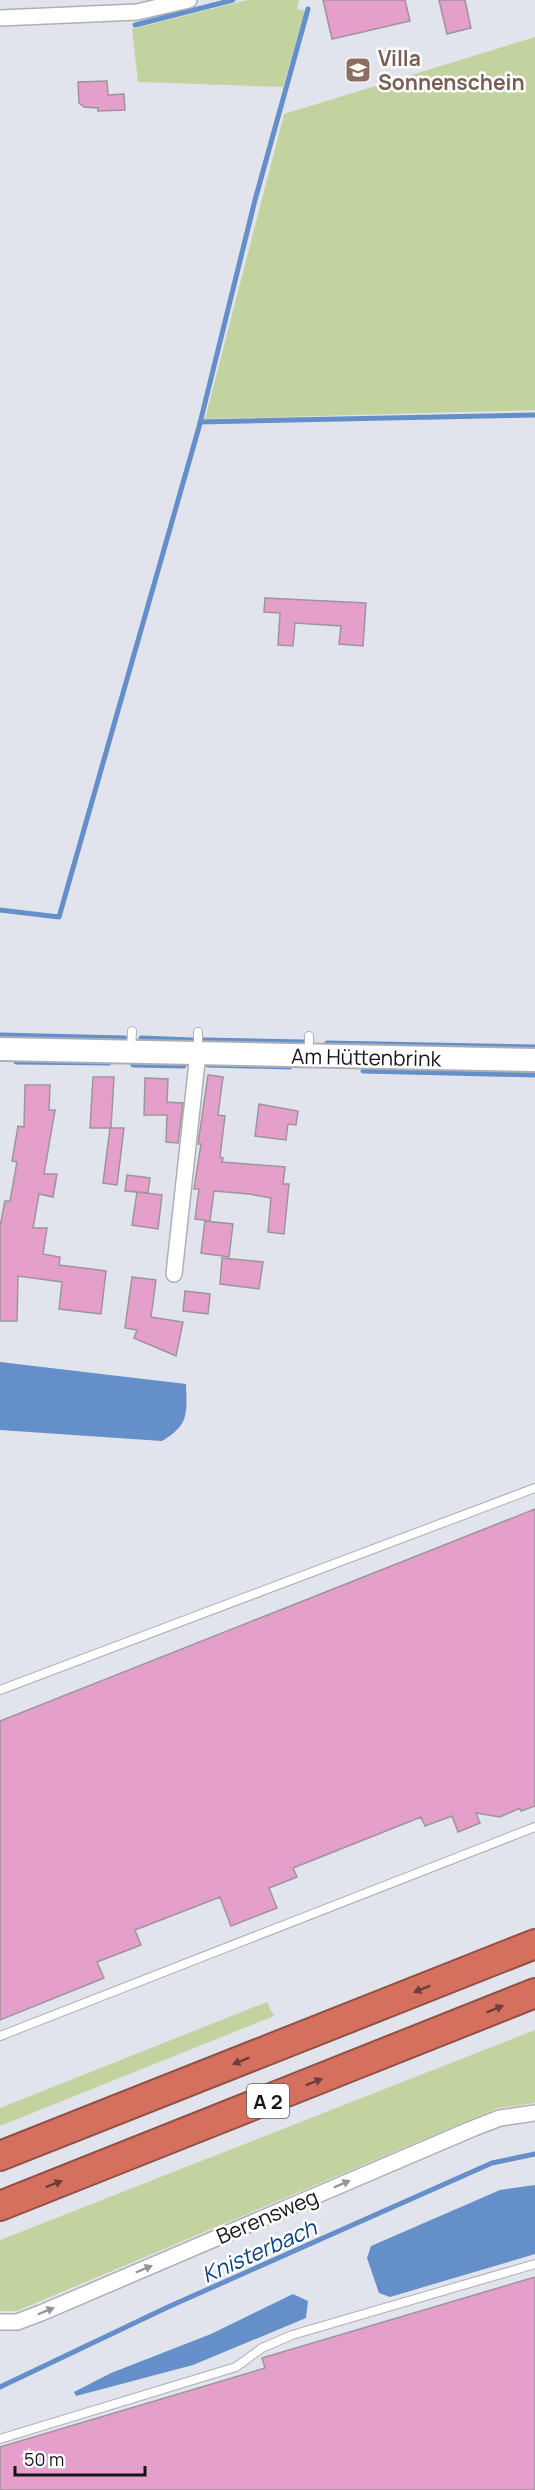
<svg xmlns="http://www.w3.org/2000/svg" width="535" height="2490" viewBox="0 0 535 2490" font-family="Manrope,sans-serif">
	<style>
		.green { fill: #c2d3a0 }
		.water { fill: #648fc9 }
		.lines { fill: none; stroke-linecap: round; stroke-linejoin: round }
		.stream { stroke: #648fc9; stroke-width: 5 }
		.building { fill: #e49fcb; stroke: #9d959a; stroke-width: 1.5 }
		.lane-casing { stroke: #adafb7; stroke-width: 10 }
		.street-casing { stroke: #adafb7; stroke-width: 18 }
		.secondary-casing { stroke: #adafb7; stroke-width: 26 }
		.highway-casing { stroke: #915045; stroke-width: 32 }
		.lane { stroke: #fff; stroke-width: 8 }
		.street { stroke: #fff; stroke-width: 15 }
		.secondary { stroke: #fff; stroke-width: 22 }
		.highway { stroke: #d4705d; stroke-width: 28 }
		.oneway { fill: #6b3e38 }
		.oneway2 { fill: #969698 }
		.labels { text-anchor: middle; dominant-baseline: central; stroke-width: 5; stroke-linejoin: round; paint-order: stroke }
		.shield { fill: #fff; stroke: #5b5c5e; stroke-width: 1.5 }
		.shield-label { font-size: 20px; font-weight: bold; fill: #151619 }
		.education-label { font-size: 21px; font-weight: bold; fill: #785e54; stroke: #fff; text-anchor: start }
		.street-label { font-size: 21px; fill: #151619; stroke: #fff }
		.water-label { font-size: 22px; font-style: italic; fill: #044288; stroke: #fff }
	</style>
	<rect width="100%" height="100%" fill="#e2e4ed"/>
	<!-- green -->
	<path class="green" d="M247 0H299L297 9 305 11 283 87 138 82 132 29Z
		M535 37V410L205 419 284 114Z
		M267 2002 274 2016 0 2126V2108Z
		M535 2030V2103L498 2108 17 2311H0V2240Z"/>
	<!-- water -->
	<path class="water" d="M0 1362 186 1384C187 1414 189 1425 162 1441L0 1430Z
		M535 2185V2254L390 2297 379 2293 367 2258 371 2246 500 2190Z
		M293 2294 308 2301 306 2318 193 2365 76 2396 74 2392 111 2373 211 2334Z"/>
	<g class="lines">
		<!-- stream -->
		<path class="stream" d="M135 25 233 0
			M200 422 535 415
			M0 910 59 917 199 427 255 200 308 9
			M0 1035 125 1038
			M141 1038 192 1040
			M204 1040 303 1042
			M327 1043 535 1047
			M16 1062 109 1063
			M133 1065 184 1066
			M208 1065 290 1067
			M363 1071 535 1075
			M0 2387 168 2307 492 2163 535 2154"/>
	</g>
	<!-- building -->
	<path class="building" d="M323 0H405L410 21 332 39Z
		M439 0H465L471 28 447 34Z
		M107 81 108 95 124 94 125 110 98 111V108L84 107 79 103 78 82Z
		M265 598 366 603 363 646 339 644 341 626 295 623 293 646 278 645 280 613 264 612Z
		M208 1075 223 1077 218 1115 225 1116 220 1157 223 1158 222 1162 285 1167 283 1184H289L284 1234 268 1232 271 1198 249 1194 214 1191 210 1221 195 1219 199 1189H194L201 1144H198Z
		M93 1077H114L111 1128H124L117 1185 103 1183 110 1128H90Z
		M145 1078 168 1079 167 1102 183 1103 178 1143 166 1142 167 1115H144Z
		M25 1085H50L49 1110H55L44 1174H57L53 1197 39 1194 33 1228H47L43 1254 60 1257 59 1265 106 1271 101 1314 59 1309 62 1282 18 1276 17 1321H0V1226L5 1201H10L17 1162 12 1161 18 1126 24 1127Z
		M259 1104 298 1111 296 1125 288 1124 286 1140 255 1136Z
		M127 1175 150 1178 148 1193 125 1191Z
		M137 1192 162 1195 158 1229 132 1225Z
		M205 1221 233 1224 229 1257 201 1253Z
		M222 1258 263 1262 259 1289 220 1284Z
		M132 1277 156 1280 151 1317 183 1322 176 1356 134 1338 137 1330 125 1328Z
		M185 1291 210 1294 208 1314 183 1311Z
		M535 1509V1806L521 1811 520 1808 500 1817 476 1813 480 1823 458 1832 452 1816 425 1826 421 1817 293 1868 297 1877 269 1888 277 1908 231 1926 220 1897 135 1930 141 1945 97 1962 104 1978 0 2020V1721Z
		M535 2277V2490H0V2447L265 2368 262 2358Z"/>
	<g class="lines">
		<!-- lane casing -->
		<g class="lane-casing">
			<path id="lane" d="M131 1050 132 1031
				M198 1052V1032
				M309 1052V1036
				M0 1690 535 1488
				M0 2036 535 1827
				M0 2439 236 2367 262 2348 292 2335 535 2264"/>
		</g>
		<!-- street casing -->
		<g class="street-casing">
			<path id="street" d="M0 18 137 12 189 0
				M174 1274 198 1053
				M0 2322H17L41 2313 474 2128 500 2118 535 2113"/>
		</g>
		<!-- secondary casing -->
		<g class="secondary-casing">
			<path id="secondary" d="M0 1049 535 1060"/>
		</g>
		<!-- highway casing -->
		<g class="highway-casing">
			<path id="highway" d="M0 2156 535 1944
				M0 2206 535 1993"/>
		</g>
		<!-- lane -->
		<use href="#lane" class="lane"/>
		<!-- street -->
		<use href="#street" class="street"/>
		<!-- secondary -->
		<use href="#secondary" class="secondary"/>
		<!-- highway -->
		<use href="#highway" class="highway"/>
	</g>
	<!-- one-way arrows -->
	<defs><path id="oneway-solid" d="M-6-.8H1V-3.2L6.5 0L1 3.2V.8H-6Z" transform="scale(1.5)"/></defs>
	<g class="oneway">
		<use href="#oneway-solid" transform="translate(422 1989) rotate(158)"/>
		<use href="#oneway-solid" transform="translate(495 2009) rotate(-22)"/>
		<use href="#oneway-solid" transform="translate(241 2061) rotate(158)"/>
		<use href="#oneway-solid" transform="translate(314 2082) rotate(-22)"/>
		<use href="#oneway-solid" transform="translate(54 2184) rotate(-21)"/>
	</g>
	<g class="oneway2">
		<use href="#oneway-solid" transform="translate(342 2184) rotate(-23)"/>
		<use href="#oneway-solid" transform="translate(144 2269) rotate(-23)"/>
		<use href="#oneway-solid" transform="translate(46 2311) rotate(-23)"/>
	</g>
	<!-- icons -->
	<defs>
		<g id="school-square" transform="scale(1.35)"><rect x="-9" y="-9" width="18" height="18" rx="4" fill="#8d6e63" stroke="#fff"/><path d="M0-5L7-2L0 1L-7-2ZM-4 1L0 2.5L4 1V4Q0 6-4 4Z" fill="#fff"/></g>
	</defs>
	<g fill-rule="evenodd">
		<use href="#school-square" x="358" y="70"/>
	</g>
	<g class="labels">
		<!-- shield labels -->
		<rect class="shield" x="247" y="2084" width="42" height="34" rx="4.5"/>
		<g class="shield-label">
			<text x="268" y="2101">A 2</text>
		</g>
		<!-- education labels -->
		<g class="education-label">
			<text x="378" y="58">Villa<tspan x="378" dy="24">Sonnenschein</tspan></text>
		</g>
		<!-- street labels -->
		<g class="street-label">
			<text transform="translate(366 1057) rotate(1)">Am Hüttenbrink</text>
			<text transform="translate(267 2216) rotate(-23)">Berensweg</text>
		</g>
		<!-- water labels -->
		<g class="water-label">
			<text transform="translate(259 2251) rotate(-24)">Knisterbach</text>
		</g>
	</g>
	<!-- scale -->
	<path d="M15 2466v9h130v-9" fill="none" stroke="#151619" stroke-width="3"/>
	<text x="24" y="2466" font-size="18" fill="#151619" stroke="#ffffff" stroke-width="4.5" paint-order="stroke">50 m</text>
</svg>
